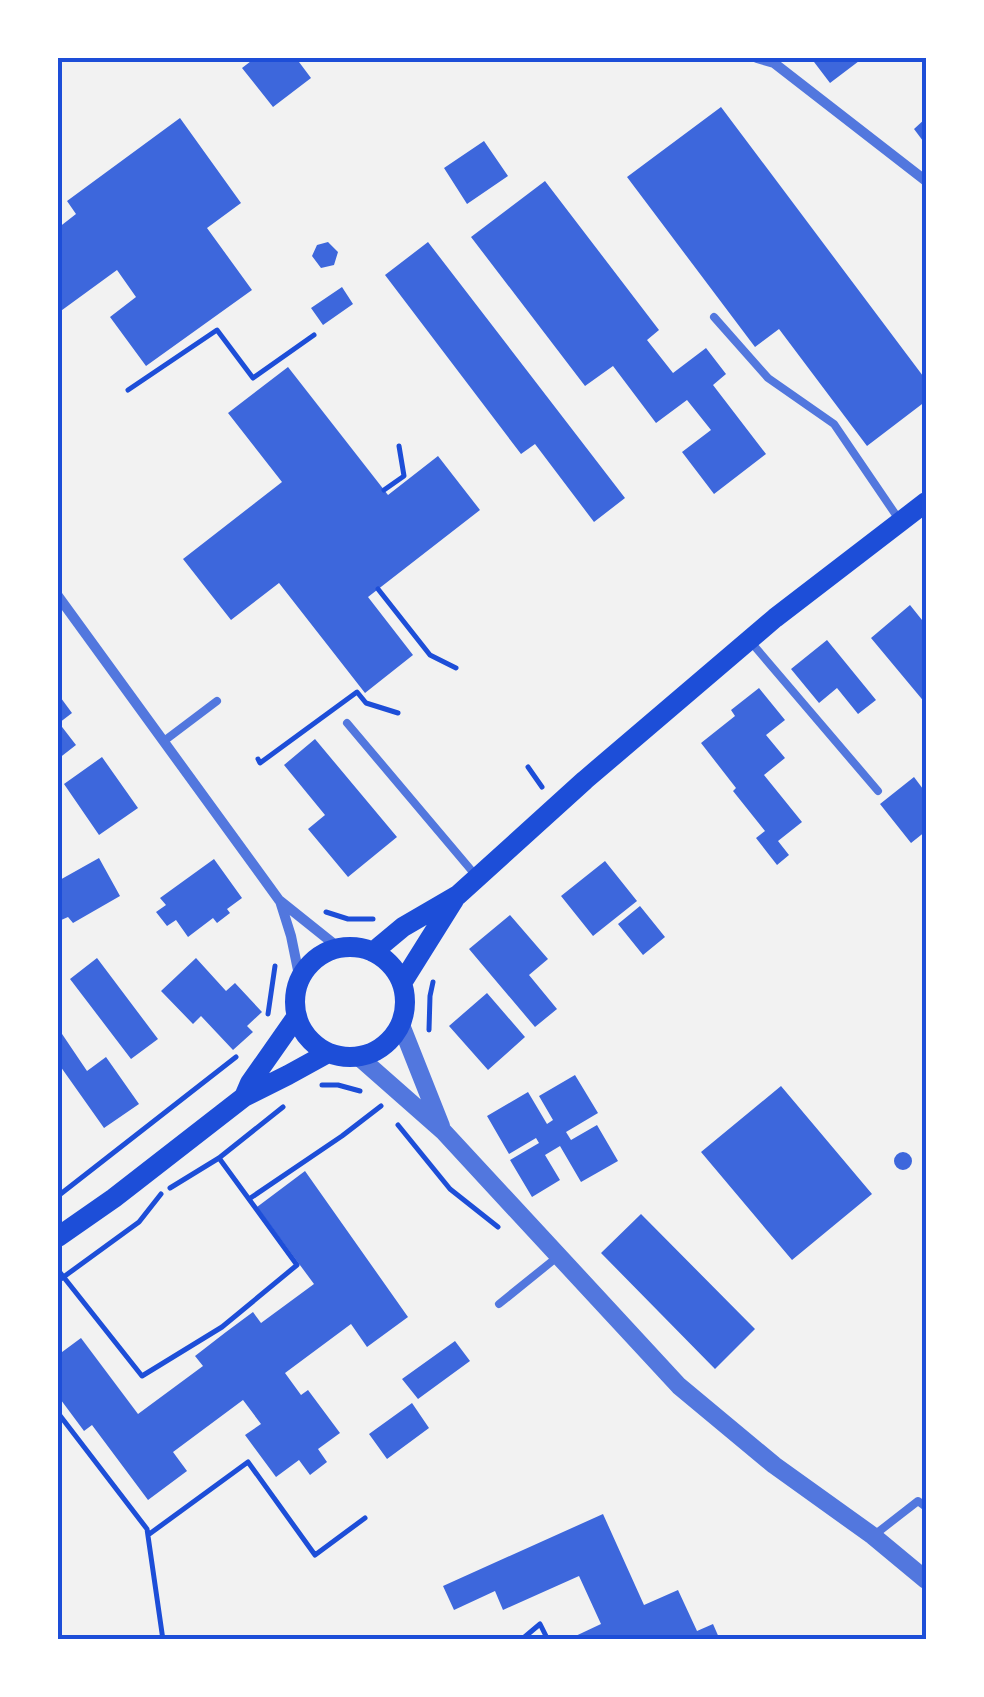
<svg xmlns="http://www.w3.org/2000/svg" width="984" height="1697" viewBox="0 0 984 1697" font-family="'Space Grotesk',sans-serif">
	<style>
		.building { fill: #3d67dc }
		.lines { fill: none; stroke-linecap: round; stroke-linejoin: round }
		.path { stroke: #1d4ed8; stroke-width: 5 }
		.service { stroke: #5277de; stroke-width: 8 }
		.minor { stroke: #5277de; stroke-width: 10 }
		.tertiary { stroke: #5277de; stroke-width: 18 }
		.secondary { stroke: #1d4ed8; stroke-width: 20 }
		.neatline { fill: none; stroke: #1d4ed8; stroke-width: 4 }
	</style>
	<rect width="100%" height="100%" fill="#f2f2f2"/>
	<!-- building -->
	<path class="building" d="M255 58H296L311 78 273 107 242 68Z
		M811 58H863L830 83Z
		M721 107 926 380V401L867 446 779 329 755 347 627 177Z
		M180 118 241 203 207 228 252 290 146 366 110 317 136 297 117 270 58 313V228L76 214 67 201Z
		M926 118V145L914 129Z
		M484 141 508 176 467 204 444 168Z
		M545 181 659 330 647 340 673 373 706 348 726 374 713 385 766 454 714 494 682 452 711 430 687 400 656 423 613 366 585 386 471 237Z
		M328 242 338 252 334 265 321 268 312 256 317 245Z
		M428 242 625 498 594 522 535 444 521 454 385 275Z
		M342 287 353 304 323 325 311 308Z
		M288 367 388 495 438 456 480 510 368 597 413 655 365 693 279 583 231 620 183 559 282 482 228 413Z
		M910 605 926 625V704L871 638Z
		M827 640 876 700 858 714 837 688 819 703 791 669Z
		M759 688 785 720 766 735 785 758 764 775 802 822 778 841 789 855 777 865 756 838 765 831 733 791 736 788 701 743 735 716 731 710Z
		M58 694 72 713 59 723 76 745 58 759Z
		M315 739 397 837 348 877 308 829 325 815 284 765Z
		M102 757 138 808 99 835 64 784Z
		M914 777 926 793V831L911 843 880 804Z
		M99 858 120 896 73 923 68 917 59 921 62 926 58 929V881Z
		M214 859 242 898 227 909 230 913 217 923 213 918 188 937 176 920 167 926 156 912 166 905 160 898Z
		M605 861 637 901 593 936 561 896Z
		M640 906 665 937 643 955 618 924Z
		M510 915 548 959 529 975 557 1009 535 1027 469 949Z
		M97 958 158 1039 131 1059 70 979Z
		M196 958 226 991 235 983 262 1012 247 1026 253 1032 233 1050 201 1016 193 1024 161 991Z
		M487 993 525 1037 488 1070 449 1026Z
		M58 1028 87 1071 106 1057 139 1104 104 1128 58 1063Z
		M575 1075 598 1113 566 1132 571 1140 597 1125 618 1161 581 1182 560 1146 545 1155 560 1180 532 1197 510 1160 539 1143 536 1138 509 1154 487 1116 528 1092 547 1124 553 1120 539 1096Z
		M781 1086 872 1194 792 1260 701 1152Z
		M894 1161a9 9 0 1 1 18 0a9 9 0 1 1-18 0Z
		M305 1171 408 1317 367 1347 351 1324 285 1373 301 1395 308 1390 340 1433 318 1449 327 1462 310 1475 299 1460 276 1477 245 1435 261 1424 243 1400 173 1452 187 1471 148 1500 92 1425 84 1431 58 1396V1355L81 1338 138 1414 203 1366 195 1356 226 1332 253 1312 261 1323 314 1284 257 1207Z
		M641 1214 755 1329 715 1369 601 1253Z
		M455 1341 470 1361 418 1399 402 1379Z
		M412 1403 429 1428 387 1459 369 1434Z
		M603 1514 644 1605 678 1590 697 1631 713 1624 720 1640H567L601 1624 579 1576 503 1610 495 1591 454 1610 443 1586Z"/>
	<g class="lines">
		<!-- path -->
		<path class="path" d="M128 390 217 330 253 378 314 335
			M384 490 404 476 399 446
			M378 589 430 655 456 668
			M258 759 260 763 357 692 366 703 398 713
			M528 767 542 787
			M326 912 348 919H373
			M268 1014 275 966
			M429 1030 430 996 433 982
			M322 1085H338L360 1091
			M398 1125 450 1189 498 1227
			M170 1188 219 1158 283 1107
			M58 1196 236 1057
			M249 1199 342 1136 381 1106
			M58 1270 142 1376 222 1327 297 1265 219 1158
			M58 1281 139 1222 161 1194
			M58 1413 147 1529 163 1640
			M148 1535 248 1462 315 1555 365 1518
			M521 1640 540 1624 548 1640"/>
		<!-- service -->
		<path class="service" d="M714 317 768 378 834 424 898 518
			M750 641 878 791
			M347 723 477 877
			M164 741 217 701
			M499 1304 556 1258
			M873 1536 918 1501 926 1507"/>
		<!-- minor -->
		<path class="minor" d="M757 58 774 63 926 181
			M58 596 279 900 339 948
			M280 901 291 936 300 980"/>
		<!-- tertiary -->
		<path class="tertiary" d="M401 1025 441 1126
			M359 1057 443 1131 679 1386 774 1465 873 1536 926 1580"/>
		<!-- secondary -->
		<path class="secondary" d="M295 1002a55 55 0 1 1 110 0a55 55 0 1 1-110 0Z
			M373 952 403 927 458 895 585 780 775 618 926 502
			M402 983 454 900
			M244 1097 250 1083 297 1016
			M58 1237 114 1198 244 1097 288 1075 328 1053"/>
	</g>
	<!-- border -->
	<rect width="984" height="1697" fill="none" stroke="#ffffff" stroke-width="120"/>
	<rect x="60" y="60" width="864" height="1577" class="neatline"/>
</svg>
